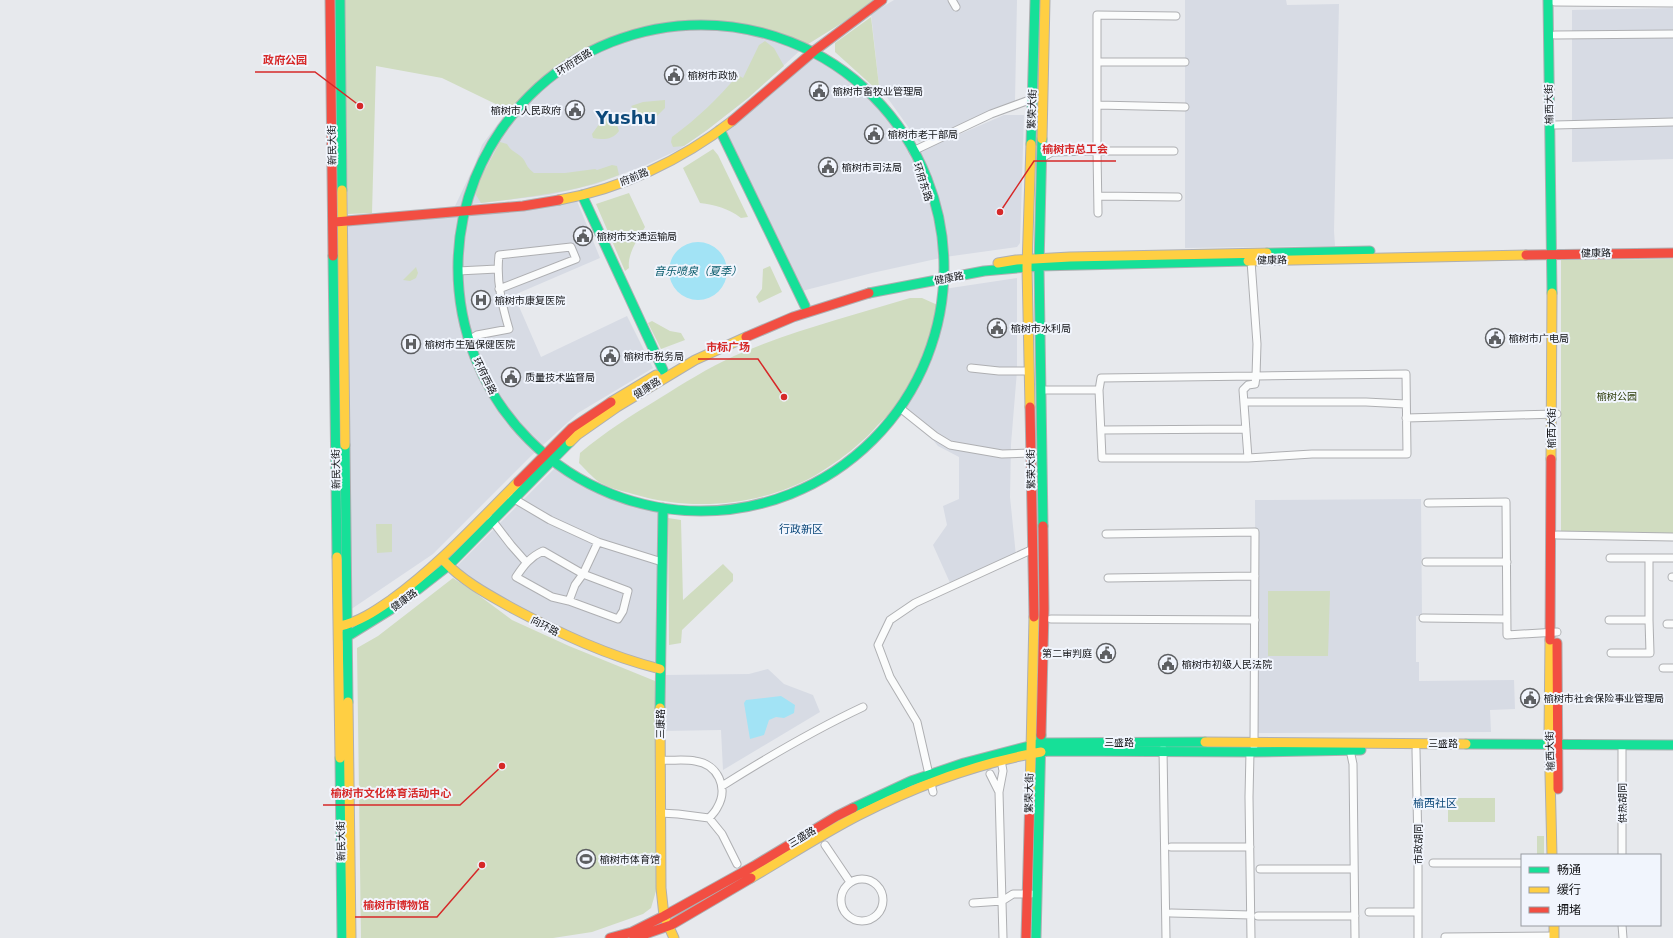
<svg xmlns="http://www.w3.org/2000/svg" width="1673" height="938" viewBox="0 0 1673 938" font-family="'DejaVu Sans','Noto Sans SC',sans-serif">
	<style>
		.built { fill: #d7dbe4 }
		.green { fill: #d0dcc0 }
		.water { fill: #a2e3f5 }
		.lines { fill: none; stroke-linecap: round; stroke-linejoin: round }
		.street-casing { stroke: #aeafb2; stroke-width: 9 }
		.fast-casing { stroke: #aeafb2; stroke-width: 11 }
		.slow-casing { stroke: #aeafb2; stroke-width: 11 }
		.jam-casing { stroke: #aeafb2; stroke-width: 11 }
		.street { stroke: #fbfcfc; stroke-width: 7 }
		.fast { stroke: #16e098; stroke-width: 9 }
		.slow { stroke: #ffcf43; stroke-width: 9 }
		.jam { stroke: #f24e42; stroke-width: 9 }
		.labels { text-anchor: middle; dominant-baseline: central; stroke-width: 4; stroke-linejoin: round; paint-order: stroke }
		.street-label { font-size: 10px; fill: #131417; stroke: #f1f5fd }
		.poi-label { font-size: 10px; fill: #131417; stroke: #f1f5fd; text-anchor: start }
		.park-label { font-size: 10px; fill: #2d3c0a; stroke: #f1f5fd }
		.water-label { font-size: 11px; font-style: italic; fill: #005667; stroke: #f1f5fd }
		.neighbourhood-label { font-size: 11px; fill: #0c4879; stroke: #f1f5fd }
		.town-label { font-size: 18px; font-weight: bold; fill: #0c4879; stroke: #f1f5fd }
		.leader { fill: none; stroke: #d62828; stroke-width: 1.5 }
		.callout-dot { fill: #d62828; stroke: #f1f5fd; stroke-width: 1.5 }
		.callout-label { font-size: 11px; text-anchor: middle; font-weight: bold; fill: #d62828; stroke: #f1f5fd; stroke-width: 4; stroke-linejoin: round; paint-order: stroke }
	</style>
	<rect width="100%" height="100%" fill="#e7e9ed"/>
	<!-- built -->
	<path class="built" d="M894 0H1017L1015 101 919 142 879 86 871 14Z
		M1185 0H1286L1287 5 1339 4 1334 231 1335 246 1185 248Z
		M1673 8V159L1572 162V10Z
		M682 25 735 27 783 38 805 46 748 98 707 130 678 150 646 165 596 184 549 195 455 206 475 164 482 145 508 110 528 97 576 60 650 30Z
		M814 51 860 85 881 106 913 151 951 138 1004 115H1024L1020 243 1017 247 945 257 872 273 798 292 720 130Z
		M575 196 600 258 514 295 541 357 627 316 653 368 578 413 530 457 433 554 347 612 343 227Z
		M1017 278V371L1011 444 1010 497 1016 556 951 585 933 545 947 525 943 506 959 499V457L938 446 906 408 931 362 942 326 944 289Z
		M559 464 609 493 663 508 660 669 587 647 453 570Z
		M1421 499 1422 616H1416V662H1419V681L1514 680 1515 709 1490 710 1491 732 1256 733 1255 500Z
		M768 669 784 684 813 695 820 712 723 770 721 730 663 731 665 675 749 674Z"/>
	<!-- green -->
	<path class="green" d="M344 0H879L805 46C727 16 650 17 577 59 568 64 560 72 552 78 538 89 523 100 508 110L442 78 376 66 372 213 348 214Z
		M871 17 879 86 876 89 835 52V43Z
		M765 41 774 48 784 66 748 98 707 130 684 146 673 147 671 142 672 137C698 118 717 99 738 75L743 78 759 45Z
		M665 100V108L651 122 645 120 631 106 643 102Z
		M613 113 619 131C613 140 602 140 593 138L592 134 602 120Z
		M500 142 507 144C512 153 520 153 524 160 528 167 527 167 534 173H565L595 169 597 170 612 165 617 166 619 175C575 193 528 197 481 203L476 195 477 185Z
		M713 149 718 155 748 217 741 218C728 208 715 205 700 203L683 168Z
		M629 193 645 227C638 239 627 254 629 268L625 271 596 204Z
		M1673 259V534L1561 533V260Z
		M770 266 782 292 759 303 756 297 762 289 763 269Z
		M416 267 418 273 416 278 410 281 403 280Z
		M910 298H922L942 307C934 340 923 380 900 407 896 412 888 415 883 420 876 426 870 435 862 441 848 454 832 465 816 475 761 506 693 512 633 494 622 491 609 488 599 482 592 477 585 469 579 463L580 453C605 432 632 415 660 398 684 383 708 368 734 356 791 331 851 316 910 298Z
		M652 321 670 331 681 333 685 340 661 349 648 323Z
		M668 518 681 520 683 600 723 564 733 574V581L682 630 681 643 669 645Z
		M376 524H392V552L377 553Z
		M453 578 473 591 512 620 569 646 655 681V792L656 891 651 908 643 914 592 932 553 938H361L357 648 378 636Z
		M1268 591H1330L1328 656H1268Z
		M1448 798H1495V822H1448Z
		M1537 836H1544V855H1537Z"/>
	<!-- water -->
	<path class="water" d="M669 271a29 29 0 1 1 58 0a29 29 0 1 1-58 0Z
		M781 696 795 705 794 713 784 718 776 717 769 720 764 735 750 739 744 703 746 700Z"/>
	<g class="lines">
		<!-- street casing -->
		<g class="street-casing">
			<path id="street" d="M952 0 956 7
				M1555 2 1673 3
				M1555 35 1673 34
				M1097 62H1185
				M1097 105 1185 107
				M1555 125 1673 122
				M913 151 991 114 1032 99
				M1042 158 1052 152 1097 151V15L1176 16
				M1098 196 1178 197
				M1098 213 1097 151H1174
				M458 271 497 269
				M469 340 477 335 509 329C502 305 496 281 499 255L571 247 576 259 499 289
				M971 368 999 371H1029
				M1041 390H1099L1102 458H1248L1312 454H1407L1406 374 1256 376 1257 344 1251 261
				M1099 390 1101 378 1256 376 1255 384 1248 385 1243 390 1248 458
				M1245 402H1366L1405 404
				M900 408 935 436 950 445 1002 454 1031 453
				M1406 418 1557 414
				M1101 430 1246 429
				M511 497 550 520 598 542 662 562
				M1428 503 1506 502 1507 635 1557 632
				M491 519 511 545 526 562
				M1106 534 1255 532 1254 746
				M1557 535 1673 537
				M1610 558H1673
				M1426 562H1507
				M1672 577H1673
				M1108 578 1255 576
				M569 601 618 619 623 611 628 591 583 574 575 585 569 601 552 597 516 577C524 565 530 557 543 551L583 574 598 542
				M1423 618 1507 619
				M1051 619 1255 620
				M1609 620H1649V558
				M1667 624H1673
				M1611 653H1650L1649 620
				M1663 668H1673
				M1163 749 1166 938
				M1350 750 1353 764 1355 938
				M1416 750 1418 847V938
				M1622 750V855
				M1250 752 1249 797 1251 938
				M660 760C671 761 684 759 695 761 718 764 729 788 717 808 715 812 712 815 709 818
				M990 774 999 792 1003 938
				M722 786C768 757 814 730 863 707
				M933 792 917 722 890 677 878 645 890 620 915 603 1033 549
				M999 792 1003 771 1001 760
				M660 813 678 814 709 818 722 834 737 864
				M825 845 850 882
				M1171 847H1250
				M1433 863H1522
				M1260 869H1354
				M841 900a21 21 0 1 1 42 0a21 21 0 1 1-42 0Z
				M973 903 1002 901 1013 894H1031
				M1369 912H1418
				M1171 913 1251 915
				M1258 916H1355
				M1622 925 1623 938
				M1445 937 1554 936"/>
		</g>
		<!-- fast casing -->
		<g class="fast-casing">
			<path id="fast" d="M340 0 342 190
				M1548 0 1552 293
				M458 268a243 243 0 1 1 486 0a243 243 0 1 1-486 0Z
				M720 130 805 306
				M1042 139 1039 266 1043 526
				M1031 144 1035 0
				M582 195 663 370
				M1267 253 1370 251
				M333 256 337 557
				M869 293 984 271 1039 266 1248 261
				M345 445 348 702
				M342 636H348L398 605 448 566 570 442
				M660 708 663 508
				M1466 744 1673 745
				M1041 752 1049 751 1254 752 1361 750
				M340 758 342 938
				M853 808 911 781 964 763 1041 743 1205 742
				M1036 938 1041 735"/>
		</g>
		<!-- slow casing -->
		<g class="slow-casing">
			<path id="slow" d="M1042 139 1045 0
				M342 190 345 445
				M559 200C621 189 682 160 732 121
				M1248 261 1526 255
				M998 263 1016 260 1070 257 1267 253
				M611 402 656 375
				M1030 407 1027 267 1031 144
				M570 442 577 435 617 407 695 360 746 337
				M1551 459 1552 293
				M337 557 340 758
				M444 561C464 582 489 595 514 609 561 634 608 656 660 669
				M340 626C359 622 375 611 391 600 438 566 477 523 518 482
				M1550 640 1549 734 1552 855
				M348 702 351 938
				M660 708 661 888 664 916 674 938
				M1205 742 1466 744
				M1030 794 1034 617
				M751 878C787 857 822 834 859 815 916 786 978 763 1041 752
				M1554 925V938"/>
		</g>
		<!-- jam casing -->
		<g class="jam-casing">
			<path id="jam" d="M330 0 333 256
				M732 121 814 51 882 0
				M335 222 523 206 559 200
				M1526 255 1673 253
				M746 337 793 317 869 293
				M1030 407 1034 617
				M518 482 572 428 611 402
				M1550 640 1551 459
				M1557 643 1558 789
				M1041 735 1044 609 1043 526
				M610 938 632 932 664 916 754 866 837 816 853 808
				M634 938 671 925 751 878
				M1026 938 1030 794"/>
		</g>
		<!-- street -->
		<use href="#street" class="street"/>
		<!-- fast -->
		<use href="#fast" class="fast"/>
		<!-- slow -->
		<use href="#slow" class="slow"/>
		<!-- jam -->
		<use href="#jam" class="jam"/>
	</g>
	<!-- icons -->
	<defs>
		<g id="civic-ring" transform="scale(1)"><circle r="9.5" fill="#f1f5fd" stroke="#5d5f62" stroke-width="1.5"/><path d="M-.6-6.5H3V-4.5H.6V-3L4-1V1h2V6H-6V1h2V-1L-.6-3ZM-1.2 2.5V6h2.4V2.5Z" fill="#5d5f62"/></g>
		<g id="hospital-ring" transform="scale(1)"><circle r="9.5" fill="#f1f5fd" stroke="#5d5f62" stroke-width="1.5"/><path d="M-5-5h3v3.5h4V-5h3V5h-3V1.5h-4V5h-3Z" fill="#5d5f62"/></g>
		<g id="stadium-ring" transform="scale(1)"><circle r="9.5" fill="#f1f5fd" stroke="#5d5f62" stroke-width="1.5"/><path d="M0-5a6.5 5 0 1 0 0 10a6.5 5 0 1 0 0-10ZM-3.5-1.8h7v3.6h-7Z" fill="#5d5f62"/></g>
	</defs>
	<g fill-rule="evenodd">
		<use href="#civic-ring" x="674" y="75"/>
		<use href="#civic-ring" x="819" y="91"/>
		<use href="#civic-ring" x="575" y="110"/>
		<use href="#civic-ring" x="874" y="134"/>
		<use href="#civic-ring" x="828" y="167"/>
		<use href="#civic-ring" x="583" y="236"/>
		<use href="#hospital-ring" x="481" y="300"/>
		<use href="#civic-ring" x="997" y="328"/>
		<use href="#civic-ring" x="1495" y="338"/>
		<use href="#hospital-ring" x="411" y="344"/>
		<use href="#civic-ring" x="610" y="356"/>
		<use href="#civic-ring" x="511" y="377"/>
		<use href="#civic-ring" x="1106" y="653"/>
		<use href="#civic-ring" x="1168" y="664"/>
		<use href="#civic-ring" x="1530" y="698"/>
		<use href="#stadium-ring" x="586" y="859"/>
	</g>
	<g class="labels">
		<!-- street labels -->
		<g class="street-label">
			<text transform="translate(574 62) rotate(-32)">环府西路</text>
			<text transform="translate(1549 104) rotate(-91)">榆西大街</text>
			<text transform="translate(1032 109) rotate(-88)">繁荣大街</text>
			<text transform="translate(332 145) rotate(-91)">新民大街</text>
			<text transform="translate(634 177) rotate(-22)">府前路</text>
			<text transform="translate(923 182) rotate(72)">环府东路</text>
			<text transform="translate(1596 253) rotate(-1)">健康路</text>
			<text transform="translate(1272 260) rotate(-1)">健康路</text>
			<text transform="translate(949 278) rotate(-11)">健康路</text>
			<text transform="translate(485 376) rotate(64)">环府西路</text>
			<text transform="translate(647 388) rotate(-32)">健康路</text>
			<text transform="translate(1551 428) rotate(-90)">榆西大街</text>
			<text transform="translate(336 469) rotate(-91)">新民大街</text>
			<text transform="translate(1031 469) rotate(-91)">繁荣大街</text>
			<text transform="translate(404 600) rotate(-36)">健康路</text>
			<text transform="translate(545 626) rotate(27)">向环路</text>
			<text transform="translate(660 724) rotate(-90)">三康路</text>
			<text x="1119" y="742">三盛路</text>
			<text x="1443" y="743">三盛路</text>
			<text transform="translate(1550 751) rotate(-92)">榆西大街</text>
			<text transform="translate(1029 793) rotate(-89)">繁荣大街</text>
			<text transform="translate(1622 803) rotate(-90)">供热胡同</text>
			<text transform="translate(802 837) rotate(-31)">三盛路</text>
			<text transform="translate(341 841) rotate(-91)">新民大街</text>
			<text transform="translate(1418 844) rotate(-90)">市政胡同</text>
		</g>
		<!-- poi labels -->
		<g class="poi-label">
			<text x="688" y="75">榆树市政协</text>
			<text x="833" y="91">榆树市畜牧业管理局</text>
			<text x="561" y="110" text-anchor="end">榆树市人民政府</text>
			<text x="888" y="134">榆树市老干部局</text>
			<text x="842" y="167">榆树市司法局</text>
			<text x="597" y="236">榆树市交通运输局</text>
			<text x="495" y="300">榆树市康复医院</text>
			<text x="1011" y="328">榆树市水利局</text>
			<text x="1509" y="338">榆树市广电局</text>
			<text x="425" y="344">榆树市生殖保健医院</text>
			<text x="624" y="356">榆树市税务局</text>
			<text x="525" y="377">质量技术监督局</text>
			<text x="1092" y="653" text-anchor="end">第二审判庭</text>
			<text x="1182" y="664">榆树市初级人民法院</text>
			<text x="1544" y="698">榆树市社会保险事业管理局</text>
			<text x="600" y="859">榆树市体育馆</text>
		</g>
		<!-- park labels -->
		<g class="park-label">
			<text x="1617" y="396">榆树公园</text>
		</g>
		<!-- water labels -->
		<g class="water-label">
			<text x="698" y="271">音乐喷泉（夏季）</text>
		</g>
		<!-- neighbourhood labels -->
		<g class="neighbourhood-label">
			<text x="801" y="529">行政新区</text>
			<text x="1435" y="803">榆西社区</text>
		</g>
		<!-- town labels -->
		<g class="town-label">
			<text x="626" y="117">Yushu</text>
		</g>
	</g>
	<!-- callouts -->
	<path class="leader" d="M360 106L315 72H255M1000 212L1034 161H1116M784 397L758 359H698M502 766L460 805H323M482 865L437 917H355"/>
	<g class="callout-dot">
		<circle cx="360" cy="106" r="4"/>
		<circle cx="1000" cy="212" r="4"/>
		<circle cx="784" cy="397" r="4"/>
		<circle cx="502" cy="766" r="4"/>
		<circle cx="482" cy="865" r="4"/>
	</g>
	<g class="callout-label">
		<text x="285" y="64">政府公园</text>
		<text x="1075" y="153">榆树市总工会</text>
		<text x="728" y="351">市标广场</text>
		<text x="391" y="797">榆树市文化体育活动中心</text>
		<text x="396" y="909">榆树市博物馆</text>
	</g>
	<!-- legend -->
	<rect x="1521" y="854" width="140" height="72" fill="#f1f5fd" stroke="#989ba1"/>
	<rect x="1529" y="867" width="20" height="6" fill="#16e098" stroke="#989ba1"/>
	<text x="1557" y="874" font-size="12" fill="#131417">畅通</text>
	<rect x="1529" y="887" width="20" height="6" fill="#ffcf43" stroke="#989ba1"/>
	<text x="1557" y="894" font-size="12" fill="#131417">缓行</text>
	<rect x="1529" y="907" width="20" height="6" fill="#f24e42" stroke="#989ba1"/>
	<text x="1557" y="914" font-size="12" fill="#131417">拥堵</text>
</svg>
